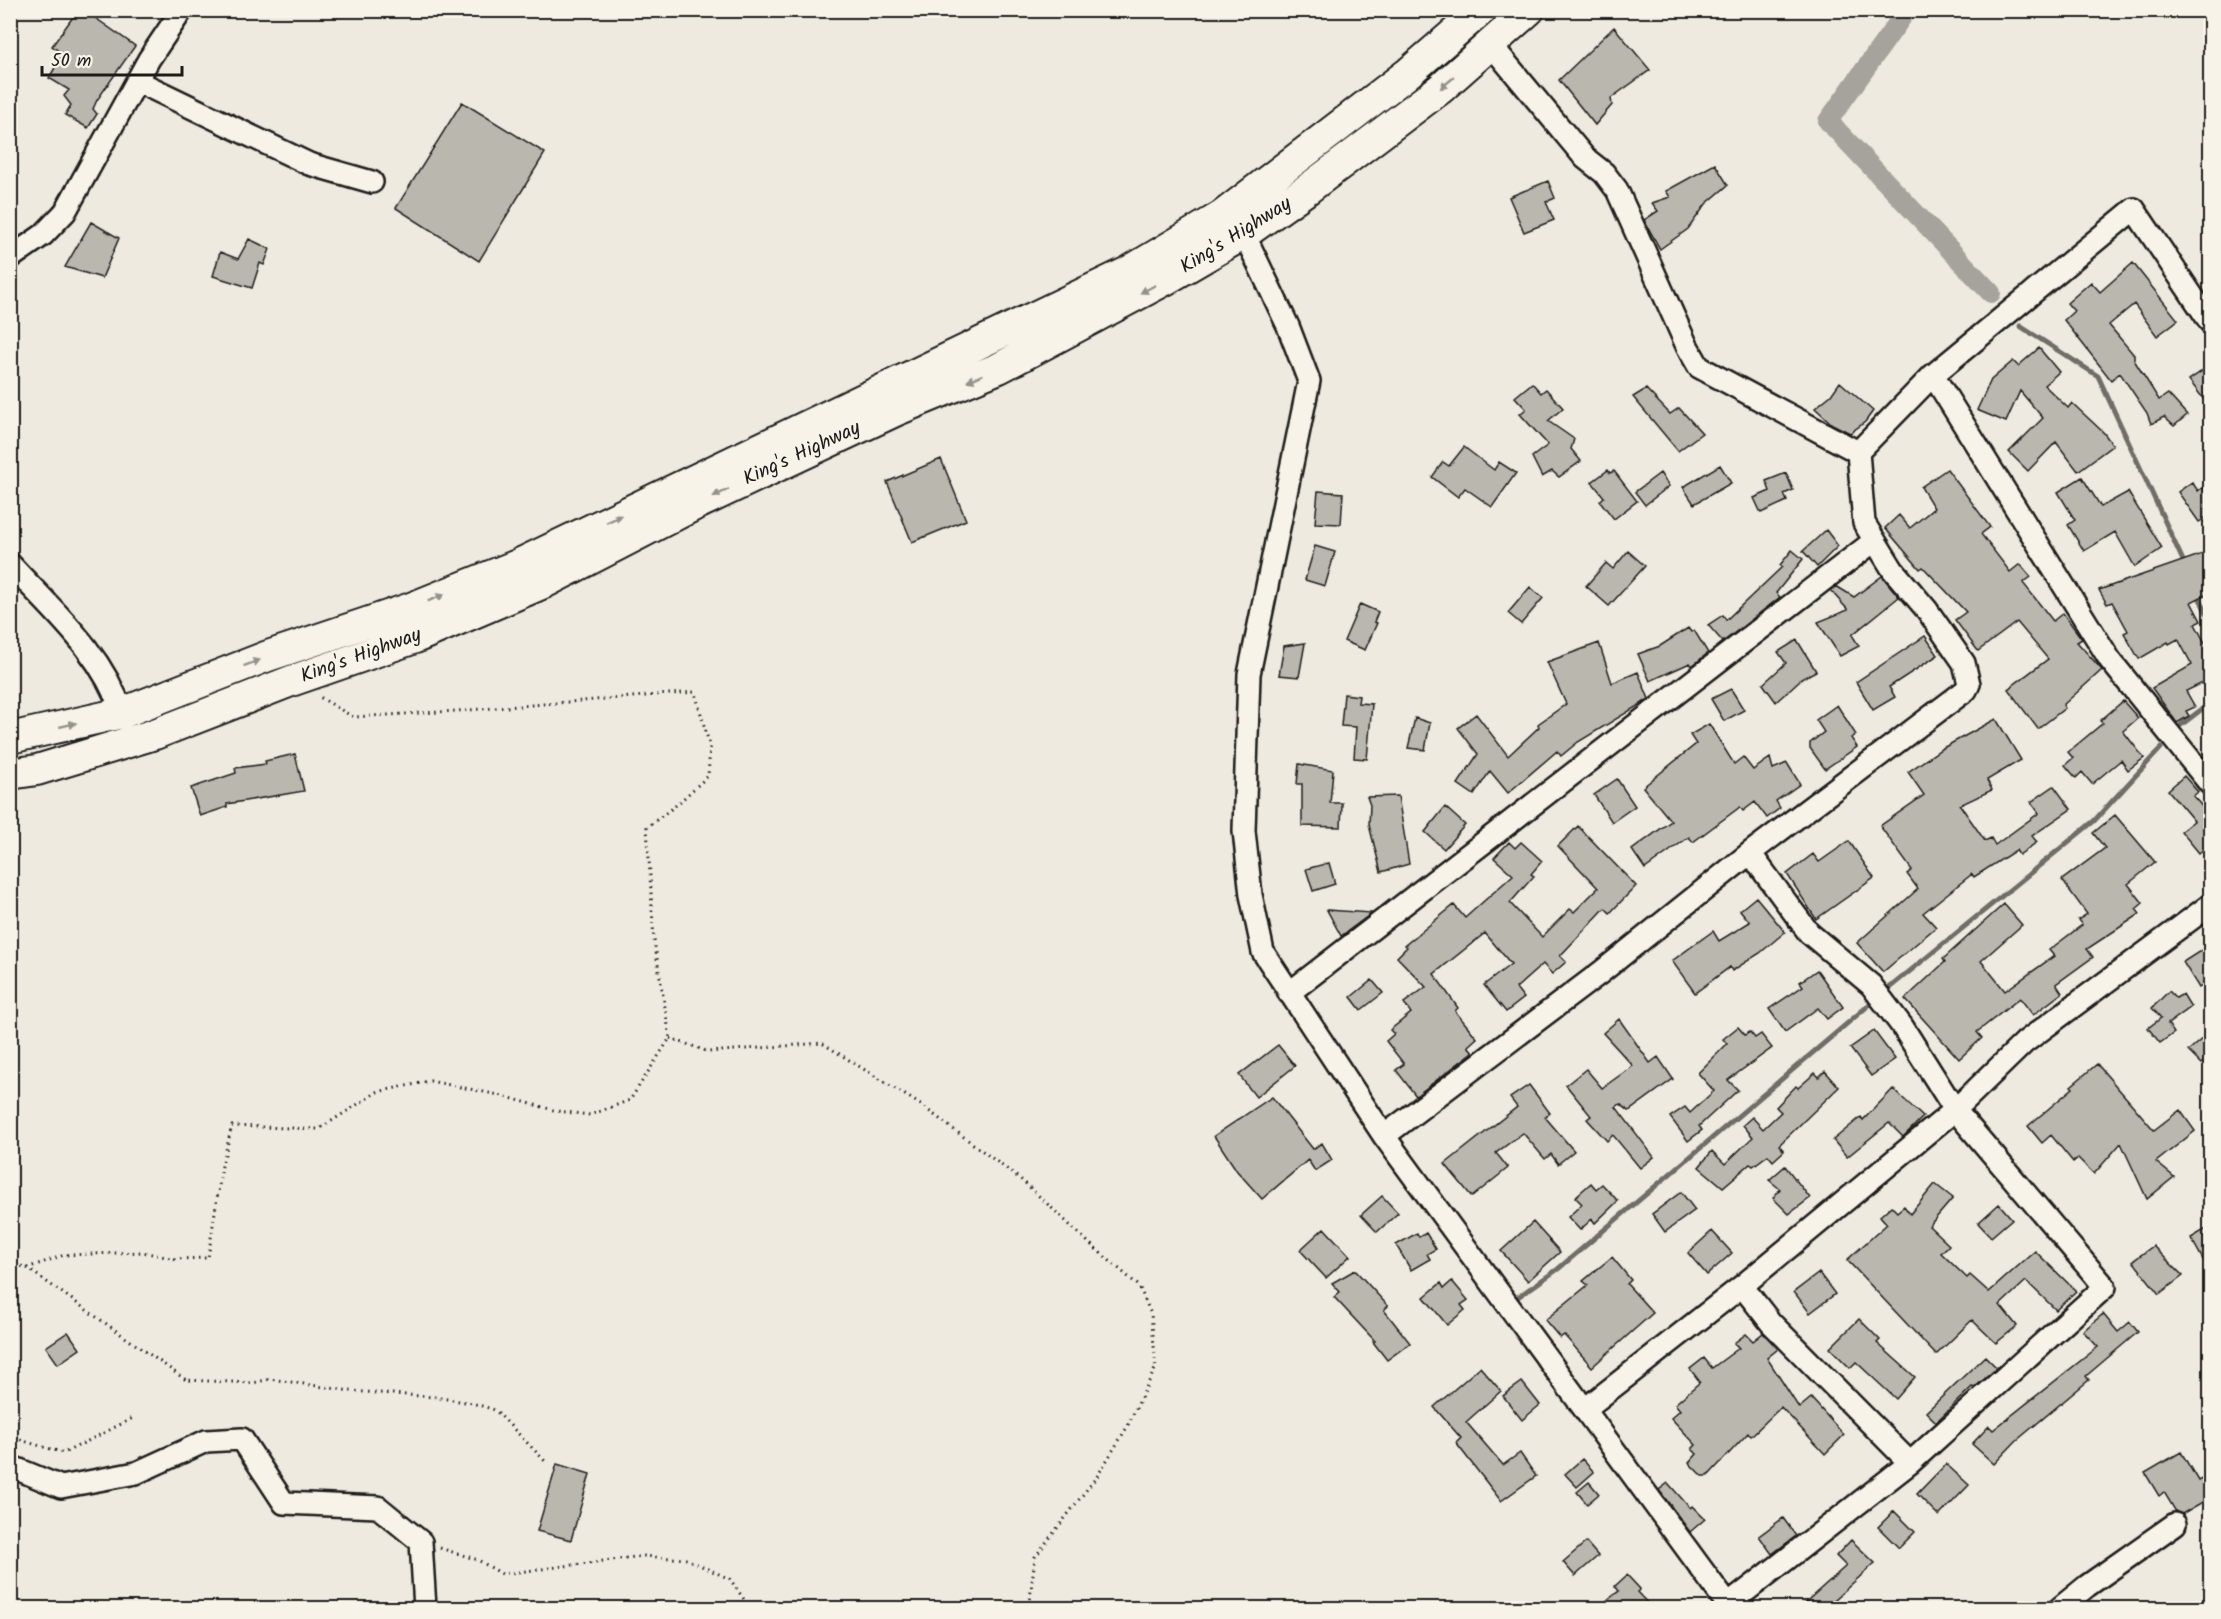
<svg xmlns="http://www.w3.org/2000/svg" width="2221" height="1619" viewBox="0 0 2221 1619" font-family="Kalam,sans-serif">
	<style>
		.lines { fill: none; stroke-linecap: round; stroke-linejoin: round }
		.stream { stroke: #6f6d69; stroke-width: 5 }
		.canal { stroke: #a6a39d; stroke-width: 20 }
		.building { fill: #bab7af; stroke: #1c1c1c; stroke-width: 1.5 }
		.minor-casing { stroke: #1c1c1c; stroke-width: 26 }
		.highway-casing { stroke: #1c1c1c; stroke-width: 34 }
		.path { stroke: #1c1c1c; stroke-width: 3; stroke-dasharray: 1.5 4.5; stroke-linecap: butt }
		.minor { stroke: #f7f3e8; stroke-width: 21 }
		.highway { stroke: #f7f3e8; stroke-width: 30 }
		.oneway { fill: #94928c }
		.labels { text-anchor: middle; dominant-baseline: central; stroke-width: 4.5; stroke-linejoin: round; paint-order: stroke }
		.street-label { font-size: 20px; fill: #1c1c1c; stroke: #f7f3e8 }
	</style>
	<rect width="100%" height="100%" fill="#eeeae0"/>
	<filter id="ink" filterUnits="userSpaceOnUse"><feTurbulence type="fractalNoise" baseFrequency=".0167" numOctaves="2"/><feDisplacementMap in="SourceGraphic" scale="12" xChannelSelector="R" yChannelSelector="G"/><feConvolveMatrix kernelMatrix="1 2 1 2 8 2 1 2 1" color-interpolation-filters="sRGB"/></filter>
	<g filter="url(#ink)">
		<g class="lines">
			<!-- stream -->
			<path class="stream" d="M2020 326 2098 376 2185 565
				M2197 592 2210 621
				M2181 725 2210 703
				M1883 993 2094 821 2161 748
				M1515 1299 1558 1269 1876 999"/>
			<!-- canal -->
			<path class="canal" d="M1907 10 1828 121 1991 293"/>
		</g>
		<!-- building -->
		<path class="building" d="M78 10H84L135 46 97 100 93 109 97 114 88 128 65 115 71 105 64 96 69 90 49 78 63 54 52 46Z
			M1614 27 1650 70 1611 98 1612 105 1595 125 1559 80Z
			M462 102 545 153 479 261 396 208Z
			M1715 164 1728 185 1706 204 1688 229 1660 249 1644 220 1658 211 1652 203 1670 197 1666 191Z
			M1548 181 1555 198 1546 202 1554 220 1524 232 1509 197Z
			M91 222 119 238 102 278 65 267Z
			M249 239 270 249 264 265 260 263 252 288 213 276 220 252 238 259Z
			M2133 263 2178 320 2157 336 2134 304 2109 325 2134 355V360L2159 400 2168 394 2187 415 2174 426 2164 417 2151 424 2147 413 2120 373 2111 380 2064 320 2074 311 2067 303 2091 282 2100 292Z
			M2039 348 2059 372 2044 385 2068 408 2072 403 2103 432 2113 445 2078 471 2056 442 2028 471 2009 452 2043 418 2020 391 2006 422 1977 410 1991 380 2013 361 2018 366Z
			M2211 365V409L2189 380Z
			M1840 382 1873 411 1865 422 1850 433 1832 424 1815 408 1831 395Z
			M1532 383 1541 393 1546 389 1563 408 1548 421 1574 439 1571 449 1581 461 1559 477 1552 471 1542 477 1532 457 1548 445 1520 414 1526 409 1515 397Z
			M1646 389 1670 414 1679 408 1702 433 1678 451 1633 397Z
			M1464 447 1494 470 1499 462 1516 473 1492 507 1465 488 1458 497 1432 477 1443 462 1449 466Z
			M941 459 966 520 912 542 887 482Z
			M1720 465 1731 483 1694 504 1683 487Z
			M1947 469 1990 527 1981 534 2010 572 2020 564 2031 577 2023 583 2053 621 2063 613 2082 639 2077 642 2102 670 2063 705 2065 708 2038 729 2008 689 2048 659 2017 622 1978 651 1955 620 1966 612 1923 567 1920 569 1885 528 1899 515 1910 528 1934 508 1921 487Z
			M1608 470 1610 473 1614 471 1637 501 1614 519 1600 501 1604 497 1592 482Z
			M1660 473 1669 486 1645 505 1635 492Z
			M1786 473 1793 490 1784 494 1787 501 1761 513 1754 498 1770 491 1766 481Z
			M2082 477 2101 507 2128 492 2162 548 2135 567 2115 532 2084 551 2068 525 2075 520 2058 492Z
			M2192 482 2198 491 2203 487 2211 498V514L2199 522 2178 492Z
			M1318 491 1343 493 1341 524 1315 523Z
			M1826 530 1838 546 1817 567 1803 551Z
			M1315 546 1335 552 1325 586 1305 580Z
			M1792 550 1803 559 1776 593 1780 597 1723 642 1708 625 1723 615 1726 620 1782 567 1780 565Z
			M1628 551 1645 566 1609 606 1586 586 1606 563 1613 569Z
			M2211 551V592L2191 602 2201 621 2195 624 2211 654V679L2186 691 2195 707 2186 711 2189 716 2177 723 2152 688 2192 665 2178 639 2169 644 2168 642 2139 659 2124 633 2128 631 2112 602 2107 604 2099 590Z
			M1882 576 1899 597 1852 635 1859 646 1840 656 1818 622 1848 610 1831 591 1836 586 1854 597Z
			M1530 587 1543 598 1521 624 1508 613Z
			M1360 604 1378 612 1374 622 1377 623 1365 650 1344 641Z
			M1688 628 1691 632 1694 630 1708 653 1692 666 1690 663 1650 681 1638 654 1660 646Z
			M1925 636 1938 655 1889 687 1895 697 1873 710 1856 682Z
			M1797 640 1816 671 1801 679 1776 702 1763 684 1786 663 1778 652Z
			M1305 643 1299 677 1279 675 1284 646Z
			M1599 643 1612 683 1638 672 1649 699 1578 742 1561 756 1557 751 1508 793 1490 771 1474 795 1458 784 1478 754 1458 728 1476 714 1508 756 1539 727 1538 724 1566 704 1547 662Z
			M1731 689 1744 710 1724 721 1711 699Z
			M1344 694 1359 696 1358 703 1372 704 1367 759 1354 758 1356 727 1341 726Z
			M2123 701 2138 718 2123 731 2144 758 2128 770 2121 760 2092 784 2082 772 2076 778 2065 765 2073 758 2068 752 2103 723 2100 721Z
			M1837 705 1856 735 1851 738 1857 747 1825 769 1810 748V743L1824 732 1816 720Z
			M1415 718 1430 723 1425 750 1408 748Z
			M1996 719 2021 760 1987 780 1992 790 1960 805 1985 841 1991 838 1995 845 2039 813 2031 802 2054 786 2071 809 2032 836 2037 842 2019 855 2016 850 1974 877 1972 874 1923 913 1936 927 1883 972 1857 943 1918 889 1907 874 1912 870 1880 826 1924 795 1908 772 1941 749Z
			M1709 724 1734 764 1743 757 1753 770 1770 758 1773 769 1787 763 1800 784 1776 801 1780 808 1767 818 1755 802 1743 811 1740 807 1693 842 1689 837 1645 869 1632 850 1671 821 1643 787 1696 744 1690 735Z
			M295 754 304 791 227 804V807L200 816 191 788 236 773 235 768 266 764 265 761Z
			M1299 764 1333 770 1330 803H1342L1341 827 1302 826V784H1297Z
			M2184 776 2198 792 2193 796 2206 811 2211 807V843L2199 853 2181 831 2194 821 2168 790Z
			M1617 779 1635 806 1612 822 1594 795Z
			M1398 796 1409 864 1381 872 1369 825 1370 805 1367 797Z
			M1445 807 1465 825 1444 849 1425 832Z
			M2115 815 2155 862 2128 884 2143 903 2136 909 2140 914 2087 949 2093 957 2056 984 2062 993 2033 1015 2020 998 1977 1032 1982 1038 1959 1059 1905 999 1945 962 1943 959 2004 904 2022 925 1981 961 2005 991 2054 956 2049 950 2082 925 2078 920 2087 914 2062 880 2105 848 2093 833Z
			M1578 826 1636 886 1610 913 1605 908 1560 956 1566 962 1552 974 1543 964 1516 988 1524 998 1506 1012 1484 985 1511 964 1485 933 1434 974 1458 1008 1455 1011 1477 1038 1468 1046 1473 1052 1416 1096 1396 1070 1404 1064 1386 1041 1394 1034 1390 1030 1411 1013 1404 1003 1426 987 1397 957 1407 947 1405 945 1454 905 1465 918 1513 875 1494 858 1509 842 1515 848 1521 842 1542 861 1531 874 1534 876 1510 903 1542 937 1570 909 1574 912 1598 888 1558 846Z
			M1849 841 1874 878 1816 919 1787 874 1813 854 1819 862Z
			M1329 863 1335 884 1313 891 1306 869Z
			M1756 897 1785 932 1760 953 1732 971 1730 967 1695 993 1672 961 1713 931 1719 941 1750 922 1740 910Z
			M1327 910 1372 913 1341 936Z
			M2211 944V979L2199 988 2183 962Z
			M1817 970 1843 1007 1827 1019 1818 1008 1785 1032 1769 1009 1803 986 1800 982Z
			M1372 980 1383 993 1361 1010 1351 997Z
			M2169 991 2176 998 2183 994 2191 1007 2168 1024 2174 1033 2160 1043 2148 1028 2161 1018 2152 1008Z
			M1619 1019 1650 1063 1658 1057 1673 1079 1629 1111 1620 1104 1616 1107 1654 1157 1640 1168 1613 1135 1607 1141 1587 1119 1591 1116 1566 1085 1586 1069 1602 1088 1633 1066 1603 1033Z
			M1738 1027 1745 1035 1750 1032 1755 1038 1761 1034 1772 1048 1728 1080 1738 1090 1699 1126 1702 1130 1688 1141 1670 1117 1685 1107 1690 1113 1714 1091 1698 1073 1727 1044 1723 1039Z
			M1874 1031 1895 1059 1871 1076 1850 1048Z
			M2211 1031V1056L2201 1064 2188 1051Z
			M1278 1045 1295 1066 1256 1097 1239 1075Z
			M2097 1064 2154 1130 2180 1110 2195 1131 2156 1162 2174 1177 2147 1199 2121 1143 2094 1174 2078 1158 2073 1162 2051 1135 2042 1143 2028 1126 2073 1088 2071 1086Z
			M1825 1071 1839 1087 1779 1145 1784 1151 1773 1161 1768 1155 1753 1166 1750 1164 1723 1187 1699 1167 1712 1151 1725 1164 1753 1137 1743 1125 1752 1117 1763 1129 1781 1112 1776 1107 1796 1086 1798 1088 1815 1073 1819 1077Z
			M1529 1085 1550 1113 1545 1117 1574 1151 1558 1164 1551 1154 1545 1159 1523 1133 1496 1153 1508 1168 1472 1197 1445 1164 1517 1107 1510 1098Z
			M1893 1089 1923 1117 1903 1137 1889 1123 1847 1157 1833 1140 1861 1117 1863 1120Z
			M1272 1097 1313 1149 1322 1143 1332 1160 1315 1171 1308 1160 1262 1199 1237 1171 1214 1136Z
			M1785 1166 1810 1198 1789 1214 1773 1198 1780 1189 1769 1180Z
			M1591 1183 1596 1189 1602 1184 1618 1201 1595 1223 1592 1219 1580 1230 1568 1217 1582 1204 1575 1197Z
			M1935 1184 1953 1198 1929 1226 1949 1245 1941 1253 1967 1278 1970 1275 1989 1292 2035 1251 2076 1291 2056 1310 2026 1281 2000 1305 2017 1326 1996 1343 1972 1320 1936 1355 1847 1260 1887 1224 1880 1216 1891 1206 1897 1212 1904 1206 1910 1214Z
			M1681 1192 1695 1210 1665 1232 1652 1214Z
			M1382 1196 1398 1213 1377 1232 1361 1215Z
			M1999 1204 2012 1219 1991 1237 1978 1223Z
			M1533 1222 1560 1252 1528 1281 1501 1251Z
			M2211 1226V1274L2191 1238Z
			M1324 1228 1350 1256 1326 1278 1300 1250Z
			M1712 1231 1732 1253 1707 1275 1688 1253Z
			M1417 1233 1419 1237 1426 1233 1436 1249 1427 1254 1430 1259 1411 1270 1396 1245Z
			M2153 1246 2183 1276 2159 1294 2133 1261Z
			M1612 1257 1631 1280 1627 1284 1653 1313 1592 1367 1564 1335 1560 1338 1545 1320 1588 1285 1583 1281Z
			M1355 1270 1388 1306 1384 1310 1410 1343 1387 1360 1373 1342 1375 1341 1334 1297 1340 1292 1332 1283Z
			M1819 1273 1835 1294 1810 1313 1794 1292Z
			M1452 1281 1468 1300 1461 1305 1465 1310 1447 1325 1424 1297 1441 1283 1444 1288Z
			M2103 1314 2118 1332 2130 1322 2138 1332 2086 1376 2089 1380 2016 1441 1994 1464 1972 1444 1989 1426 1993 1430 2098 1347 2083 1331Z
			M1859 1319 1880 1340 1877 1343 1915 1377 1896 1399 1856 1362 1850 1368 1830 1348Z
			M68 1332 80 1349 58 1364 46 1347Z
			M1763 1333 1778 1349 1767 1358 1799 1408 1811 1398 1844 1435 1825 1454 1781 1407 1751 1436 1748 1433 1708 1476H1702L1689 1463 1697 1454 1692 1449 1696 1445 1671 1418 1680 1410 1675 1404 1700 1382 1690 1369 1704 1358 1712 1368 1739 1348 1734 1343 1746 1334 1753 1341Z
			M1985 1356 1997 1368 1974 1388 1972 1387 1936 1422 1926 1412Z
			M1480 1367 1501 1391 1466 1422 1503 1465 1520 1453 1536 1476 1501 1501 1456 1443 1461 1438 1434 1407Z
			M1522 1382 1540 1405 1522 1420 1503 1396Z
			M2181 1452 2198 1481 2211 1474V1497L2182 1514 2176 1512 2164 1492 2159 1496 2145 1473Z
			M1582 1459 1594 1472 1577 1487 1565 1474Z
			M557 1464 590 1474 571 1540 537 1531Z
			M1946 1464 1969 1485 1939 1516 1917 1494Z
			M1589 1482 1599 1494 1587 1504 1577 1492Z
			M1668 1483 1690 1508 1692 1506 1705 1519 1690 1532 1659 1490Z
			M1894 1511 1915 1532 1899 1548 1878 1527Z
			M1783 1518 1796 1536 1772 1554 1759 1536Z
			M1851 1540 1875 1563 1825 1608H1799L1846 1566 1836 1556Z
			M1586 1542 1598 1556 1575 1576 1563 1562Z
			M1627 1575 1640 1589 1637 1592 1652 1608H1597L1619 1591 1615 1586Z"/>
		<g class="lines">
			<!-- minor casing -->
			<g class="minor-casing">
				<path id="minor" d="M1492 46 1585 158 1604 173 1617 190 1687 346 1699 367 1858 452 1933 375 2134 209 2210 322
					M137 81 309 164 372 182
					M1244 234 1288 326 1309 381 1249 674 1244 831 1251 895 1263 952 1384 1136 1728 1605 1910 1463 2105 1287 1955 1110 2025 1042 2210 905
					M10 258 43 235 65 212 149 59 182 10
					M1933 375 2110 660 2210 784
					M10 564C52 610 102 652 122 713
					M1289 993 1874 541
					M1384 1136 1600 973 1750 853 1966 690 1969 684 1964 663 1927 610 1893 570 1864 523 1858 452
					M1742 1286 1771 1323 1910 1463
					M1585 1409 1742 1286 1955 1110 1902 1026 1871 985 1809 933 1750 853
					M10 1466 61 1487 136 1473 206 1441 242 1439 284 1503 378 1507 421 1542 425 1608
					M2060 1608 2087 1586 2175 1524"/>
			</g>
			<!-- highway casing -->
			<g class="highway-casing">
				<path id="highway" d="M10 738 122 713 268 656 411 608 515 566 1128 272 1222 216 1407 74 1481 10
					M10 774 37 770 155 734 291 681 415 638 546 582 695 505 895 411 999 368 1165 280 1244 234 1309 188 1440 89 1529 10"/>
			</g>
			<!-- path -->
			<path class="path" d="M670 1038 709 1052 822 1043 921 1105 1024 1182 1089 1243 1139 1286 1151 1314 1156 1367 1126 1429 1098 1475 1035 1557 1029 1608
				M10 1262 27 1268 64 1255 143 1252 175 1259 208 1258 222 1166 232 1126 319 1129 377 1092 430 1081 499 1095 557 1111 590 1115 630 1100 670 1038 654 940 647 827 675 806 708 776 710 747 695 692 456 711 353 717 318 696
				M27 1268 186 1380 253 1383 270 1379 351 1391 434 1397 472 1403 495 1410 545 1461
				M10 1434 17 1439 64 1453 135 1417
				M440 1548 478 1560 502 1574 643 1556 686 1559 730 1579 750 1608"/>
			<!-- minor -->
			<use href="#minor" class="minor"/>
			<!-- highway -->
			<use href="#highway" class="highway"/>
		</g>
		<!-- one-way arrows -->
		<defs><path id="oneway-solid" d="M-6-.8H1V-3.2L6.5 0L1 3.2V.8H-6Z" transform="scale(1.5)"/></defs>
		<g class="oneway">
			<use href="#oneway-solid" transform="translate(1447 83) rotate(140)"/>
			<use href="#oneway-solid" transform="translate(1148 289) rotate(152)"/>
			<use href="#oneway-solid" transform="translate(975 378) rotate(157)"/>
			<use href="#oneway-solid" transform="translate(721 493) rotate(155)"/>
			<use href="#oneway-solid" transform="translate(614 519) rotate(-25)"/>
			<use href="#oneway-solid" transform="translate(436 598) rotate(-22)"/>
			<use href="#oneway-solid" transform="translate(252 663) rotate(-21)"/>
			<use href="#oneway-solid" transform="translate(68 725) rotate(-13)"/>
		</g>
	</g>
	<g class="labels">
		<!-- street labels -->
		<g class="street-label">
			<text transform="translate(1236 236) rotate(-32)">King's Highway</text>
			<text transform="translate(802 454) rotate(-25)">King's Highway</text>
			<text transform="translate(361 656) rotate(-20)">King's Highway</text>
		</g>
	</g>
	<!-- margin -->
	<rect width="2221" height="1619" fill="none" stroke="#f7f3e8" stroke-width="36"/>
	<rect x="18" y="18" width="2185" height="1583" fill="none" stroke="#1c1c1c" stroke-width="2" filter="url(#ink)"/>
	<!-- scale -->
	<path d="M42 66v9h140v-9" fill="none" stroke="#1c1c1c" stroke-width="3"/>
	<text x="51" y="66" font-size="18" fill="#1c1c1c" stroke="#f7f3e8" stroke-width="4.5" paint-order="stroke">50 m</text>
</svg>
